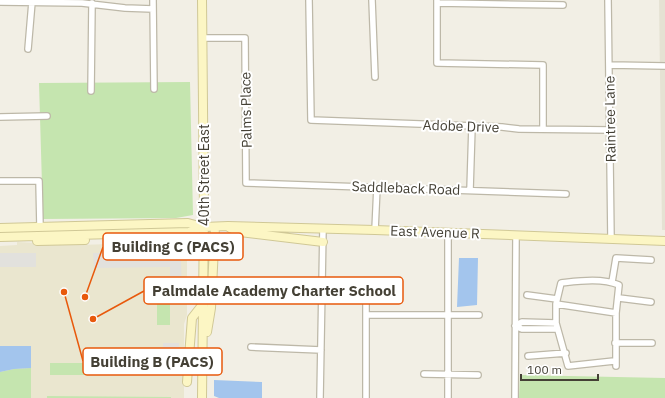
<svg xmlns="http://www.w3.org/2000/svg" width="665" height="398" viewBox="0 0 665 398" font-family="'IBM Plex Sans',sans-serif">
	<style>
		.residential { fill: #e5e2d3 }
		.education { fill: #eae6cf }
		.green { fill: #c5e5af }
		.parking { fill: #e2e1dd }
		.water { fill: #a3c5ed }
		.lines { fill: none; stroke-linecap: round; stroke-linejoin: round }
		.minor-casing { stroke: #bdb8a8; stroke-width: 8 }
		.secondary-casing { stroke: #d0c896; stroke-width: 10 }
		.minor { stroke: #fff; stroke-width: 5.5 }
		.secondary { stroke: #fcf6c4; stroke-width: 8 }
		.labels { text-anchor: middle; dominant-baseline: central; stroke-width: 4; stroke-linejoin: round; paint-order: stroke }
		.street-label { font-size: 14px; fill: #444035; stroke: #fff }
		.leader { fill: none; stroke: #e8590c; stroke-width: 1.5 }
		.callout-dot { fill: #e8590c; stroke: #fff; stroke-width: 1.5 }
		.callout { fill: #fff; stroke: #e8590c; stroke-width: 1.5 }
		.callout-label { font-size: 15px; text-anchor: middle; font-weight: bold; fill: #444035 }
	</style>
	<rect width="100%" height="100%" fill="#f2efe5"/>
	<!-- residential -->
	<path class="residential" d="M659 0H665V230H662Z"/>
	<!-- education -->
	<path class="education" d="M17 242 78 245 179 242 183 245 187 250V315L184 324V398H0V246L17 245Z"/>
	<!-- green -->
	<path class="green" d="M190 82 193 215 176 218 43 219 39 83Z
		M157 284H170V325H157Z
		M50 363H91V375H50Z
		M31 368V398H0V372L14 369Z
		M520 375 665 378V398H519Z
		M47 396 171 397V398H47Z"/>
	<!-- parking -->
	<path class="parking" d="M166 252 181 259 182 302 170 301V267L94 268 93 253Z
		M0 253H36V267H0Z
		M163 343H179V371H163Z"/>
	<!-- water -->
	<path class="water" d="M459 258H478L477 305 457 307Z
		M0 346H31V368L14 369 0 372Z
		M214 380 262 382V398H219L214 396Z"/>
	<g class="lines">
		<!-- minor casing -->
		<g class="minor-casing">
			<path id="minor" d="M153 0 154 89
				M309 0 311 120 502 127 519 129 611 130
				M372 0 375 77
				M437 0V63L543 65V129
				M608 0 611 239
				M0 2 82 3 125 8 153 9
				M437 3 563 5
				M203 38H245L246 183 566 194
				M28 49 32 2
				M610 65 665 66
				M91 91 92 3
				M0 117 47 116
				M0 181H39L40 227
				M470 190 472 126
				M375 230 377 187
				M254 281 323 283
				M612 282 616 258 651 260
				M527 295 557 299
				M619 298 651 302
				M556 304 616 313
				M366 315H479
				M556 323 522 322 515 326 522 329H556
				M615 343H652
				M251 347 321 350
				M528 356 566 353
				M614 361 568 366 556 323V304L561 283C580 281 601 278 619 285L616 313V366
				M424 374 478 375
				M320 398 323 228
				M366 398V291
				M448 398V233
				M515 398 516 236"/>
		</g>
		<!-- secondary casing -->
		<g class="secondary-casing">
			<path id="secondary" d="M0 228 188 223 203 227
				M230 228 240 232 323 242
				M0 237 189 232 204 227 228 226 375 230 665 241
				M37 241 85 240
				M207 332 211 308 215 227
				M187 382 192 318 203 304
				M202 398 204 213 202 0"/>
		</g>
		<!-- minor -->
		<use href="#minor" class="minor"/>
		<!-- secondary -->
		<use href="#secondary" class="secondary"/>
	</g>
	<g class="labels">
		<!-- street labels -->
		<g class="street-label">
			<text transform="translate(246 110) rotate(-91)">Palms Place</text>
			<text transform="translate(610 119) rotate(-91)">Raintree Lane</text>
			<text transform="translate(461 126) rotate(2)">Adobe Drive</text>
			<text transform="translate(204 175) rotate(-90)">40th Street East</text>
			<text transform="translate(406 188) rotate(2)">Saddleback Road</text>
			<text transform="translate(435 232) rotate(2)">East Avenue R</text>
		</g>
	</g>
	<!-- callouts -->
	<path class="leader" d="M85 297L103 247M93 319L144 291M64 292L83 361"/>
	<g class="callout-dot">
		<circle cx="85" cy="297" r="4"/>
		<circle cx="93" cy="319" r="4"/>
		<circle cx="64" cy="292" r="4"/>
	</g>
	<g class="callout">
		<rect x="103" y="233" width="140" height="27" rx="4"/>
		<rect x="144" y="277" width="259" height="27" rx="4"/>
		<rect x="83" y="348" width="139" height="27" rx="4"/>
	</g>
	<g class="callout-label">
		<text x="173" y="252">Building C (PACS)</text>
		<text x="274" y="296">Palmdale Academy Charter School</text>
		<text x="152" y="367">Building B (PACS)</text>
	</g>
	<!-- scale -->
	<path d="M521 374v6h77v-6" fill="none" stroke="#444035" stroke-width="2"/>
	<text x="527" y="374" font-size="12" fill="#444035" stroke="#ffffff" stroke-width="3" paint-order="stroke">100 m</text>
</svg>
